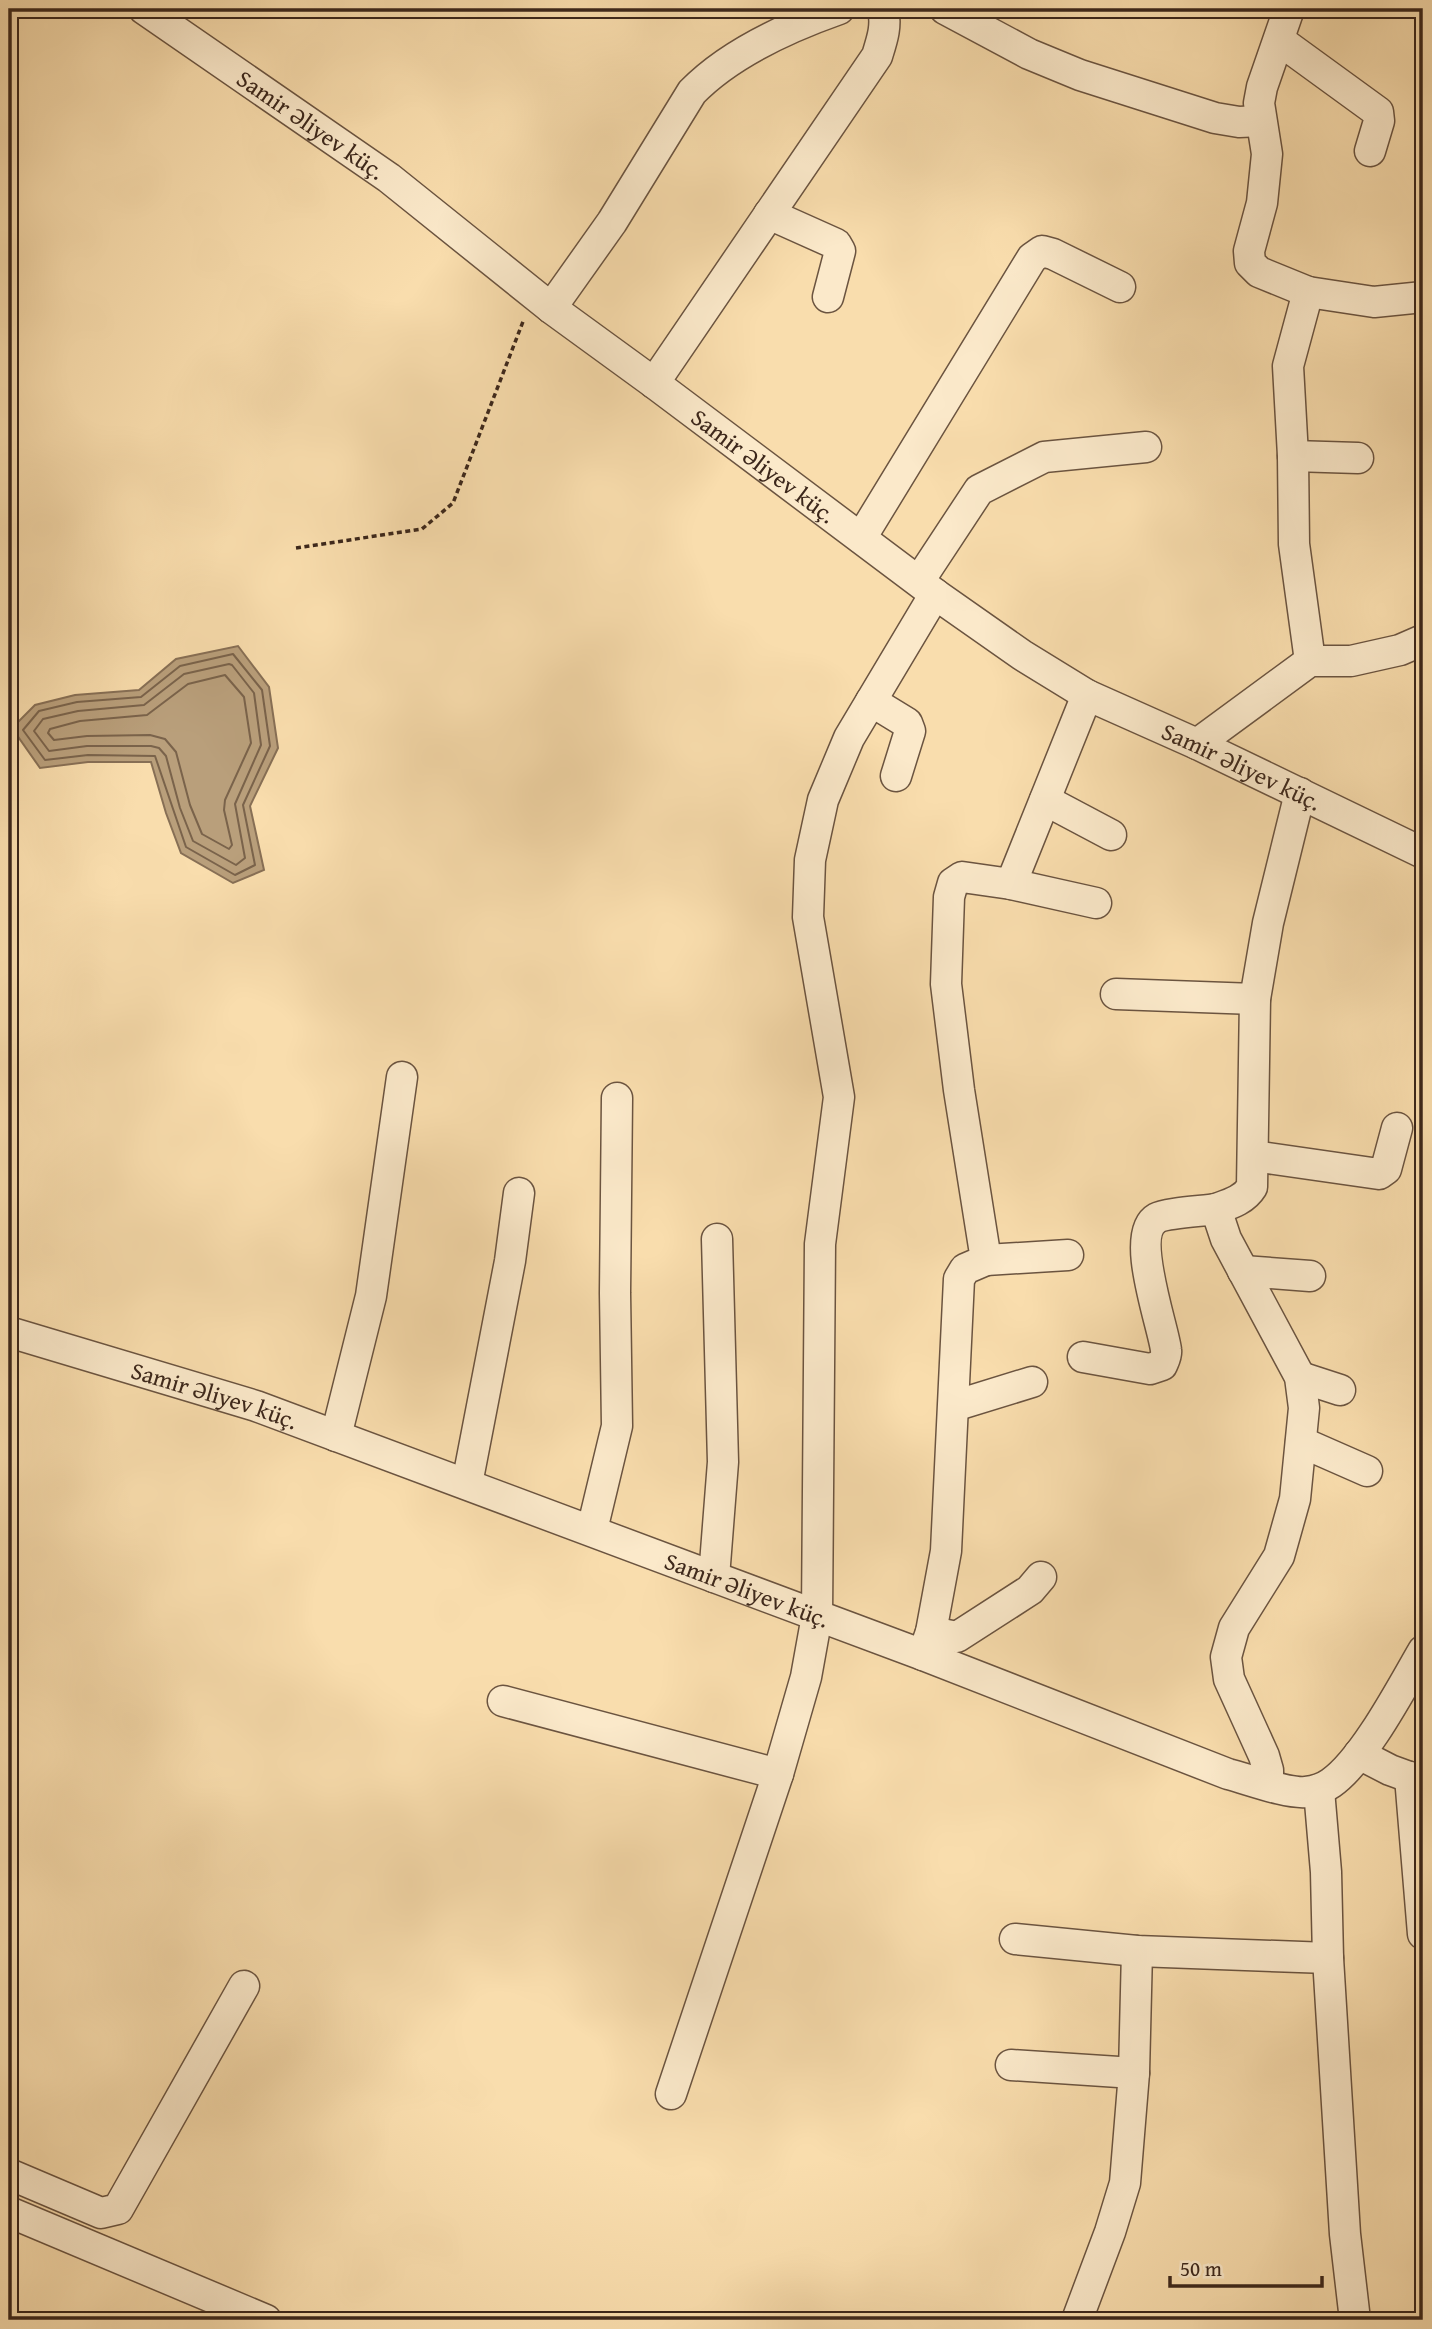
<svg xmlns="http://www.w3.org/2000/svg" width="1432" height="2329" viewBox="0 0 1432 2329" font-family="'Gentium Book Plus',serif">
	<style>
		.water { fill: #b99f7b; stroke: #876f55; stroke-width: 2 }
		.lines { fill: none; stroke-linecap: round; stroke-linejoin: round }
		.shore { stroke: #7a634b; stroke-width: 2 }
		.minor-casing { stroke: #6b5440; stroke-width: 33 }
		.path { stroke: #3c271b; stroke-width: 3.5; stroke-dasharray: 5 3.5; stroke-linecap: butt }
		.minor { stroke: #fbe9ca; stroke-width: 30 }
		.labels { text-anchor: middle; dominant-baseline: central; stroke-width: 5; stroke-linejoin: round; paint-order: stroke }
		.street-label { font-size: 24px; fill: #3c271b; stroke: #fbe9ca }
	</style>
	<rect width="100%" height="100%" fill="#f9ddad"/>
	<filter id="stains"><feTurbulence type="fractalNoise" baseFrequency=".00286" numOctaves="4"/><feColorMatrix values="0 0 0 0 .2 0 0 0 0 .09 0 0 0 0 .02 0 0 0 .5 -.17"/></filter>
	<radialGradient id="worn" r=".72"><stop offset=".6" stop-color="#630" stop-opacity="0"/><stop offset="1" stop-color="#630" stop-opacity=".3"/></radialGradient>
	<!-- water -->
	<path class="water" d="M238 646 269 687 278 748 250 806 264 870 233 883 181 853 166 813 151 762H88L40 768 12 728 35 705 75 695 139 690 176 659Z"/>
	<g class="lines">
		<!-- shore -->
		<path class="shore" d="M233 654 262 690 270 746 243 805 255 865 235 875 186 847 155 756 88 755 45 760 23 730 39 711 77 702 141 697 180 666Z
			M229 664 232 665 254 693 261 745 235 804 245 858 236 865 193 841 180 808 166 756 159 748 151 746H87L49 751 34 731 43 719 78 711 144 705 184 674Z
			M225 675 244 697 251 743 225 800 224 810 232 845 229 849 202 834 190 805 176 752 165 739 150 735 87 736 54 740 48 733 50 729 80 721 147 715 188 684Z"/>
		<!-- minor casing -->
		<g class="minor-casing">
			<g id="minor">
				<path id="s1" d="M144 9 389 178 551 308 654 383 935 594 1022 655 1087 695 1197 744 1423 853"/>
				<path d="M945 9 1029 54 1080 75 1215 118 1239 122 1261 121"/>
				<path d="M1289 9 1262 87 1259 103 1267 154 1262 203 1249 251 1250 263 1259 272 1308 292 1288 366 1293 456 1294 544 1310 661"/>
				<path d="M1279 40 1378 112 1379 121 1370 151"/>
				<path d="M769 214 836 244 840 251 828 297"/>
				<path d="M1308 292 1374 302 1423 297"/>
				<path d="M551 308 612 222 692 92C730 53 788 27 839 9"/>
				<path d="M654 383 877 56C882 40 887 26 883 9"/>
				<path d="M1293 456 1358 458"/>
				<path d="M861 538 1032 258 1042 251 1053 254 1120 287"/>
				<path d="M919 581 979 490 1044 457 1146 447"/>
				<path d="M871 701 907 723 910 731 896 776"/>
				<path d="M1197 744 1310 661H1351L1400 650 1423 640"/>
				<path d="M1045 800 1111 835"/>
				<path d="M1011 884 1096 903"/>
				<path d="M1116 994 1255 999"/>
				<path d="M1253 1156 1379 1174 1386 1169 1397 1128"/>
				<path d="M986 1260 1068 1255"/>
				<path d="M1243 1271 1310 1276"/>
				<path id="s2" d="M9 1332 256 1406 923 1655 1228 1774C1248 1779 1287 1794 1306 1792 1315 1791 1324 1788 1331 1783 1364 1760 1402 1687 1423 1651"/>
				<path d="M1083 1357 1150 1369 1162 1365C1164 1360 1167 1355 1166 1350 1163 1325 1129 1234 1157 1218 1166 1213 1204 1211 1216 1209"/>
				<path d="M1300 1377 1340 1390"/>
				<path d="M954 1406 1032 1382"/>
				<path d="M336 1436 371 1296 402 1077"/>
				<path d="M1301 1442 1367 1471"/>
				<path d="M467 1484 510 1261 519 1193"/>
				<path d="M592 1530 617 1426 615 1293 617 1098"/>
				<path d="M714 1577 723 1462 717 1239"/>
				<path d="M931 1632 957 1637 1030 1590 1041 1577"/>
				<path d="M923 1655 931 1632 946 1551 959 1279 965 1269 986 1260 959 1090 946 984 949 897 953 883 962 877 1011 884 1087 695"/>
				<path d="M503 1701 778 1774"/>
				<path d="M1359 1754 1390 1770 1423 1782"/>
				<path d="M1410 1777 1423 1934"/>
				<path d="M1268 1785V1770L1264 1756 1229 1679 1226 1657 1234 1628 1279 1556 1295 1499 1304 1408 1300 1377 1226 1239 1216 1209C1230 1204 1244 1200 1252 1187L1255 999 1268 923 1300 793"/>
				<path d="M1319 1790 1326 1872 1328 1958 1345 2234 1355 2320"/>
				<path d="M1015 1939 1137 1951 1328 1958"/>
				<path d="M1011 2065 1134 2073"/>
				<path d="M671 2094 778 1774 806 1677 817 1616 820 1244 839 1097 808 917 810 860 823 800 849 738 935 594"/>
				<path d="M9 2174 101 2213 118 2209 244 1986"/>
				<path d="M9 2212 266 2320"/>
				<path d="M1077 2320 1110 2232 1125 2183 1134 2073 1137 1951"/>
			</g>
		</g>
		<!-- path -->
		<path class="path" d="M296 548 422 529 453 503 524 319"/>
		<!-- minor -->
		<use href="#minor" class="minor"/>
	</g>
	<g class="labels">
		<!-- street labels -->
		<g class="street-label">
			<text stroke="none"><textPath href="#s1" startOffset="203">Samir Əliyev küç.</textPath></text>
			<text stroke="none"><textPath href="#s1" startOffset="770">Samir Əliyev küç.</textPath></text>
			<text stroke="none"><textPath href="#s1" startOffset="1337">Samir Əliyev küç.</textPath></text>
			<text stroke="none"><textPath href="#s2" startOffset="215">Samir Əliyev küç.</textPath></text>
			<text stroke="none"><textPath href="#s2" startOffset="782">Samir Əliyev küç.</textPath></text>
		</g>
	</g>
	<!-- margin -->
	<rect width="1432" height="2329" fill="none" stroke="#f9ddad" stroke-width="35"/>
	<rect x="10" y="10" width="1411" height="2308" fill="none" stroke="#3c271b" stroke-width="3.5"/>
	<rect x="18" y="18" width="1397" height="2294" fill="none" stroke="#3c271b" stroke-width="2"/>
	<!-- scale -->
	<path d="M1170 2276v10h152v-10" fill="none" stroke="#3c271b" stroke-width="3.5"/>
	<text x="1180" y="2276" font-size="21" fill="#3c271b" stroke="#fbe9ca" stroke-width="5" paint-order="stroke">50 m</text>
	<rect width="100%" height="100%" filter="url(#stains)"/>
	<rect width="100%" height="100%" fill="url(#worn)"/>
</svg>
